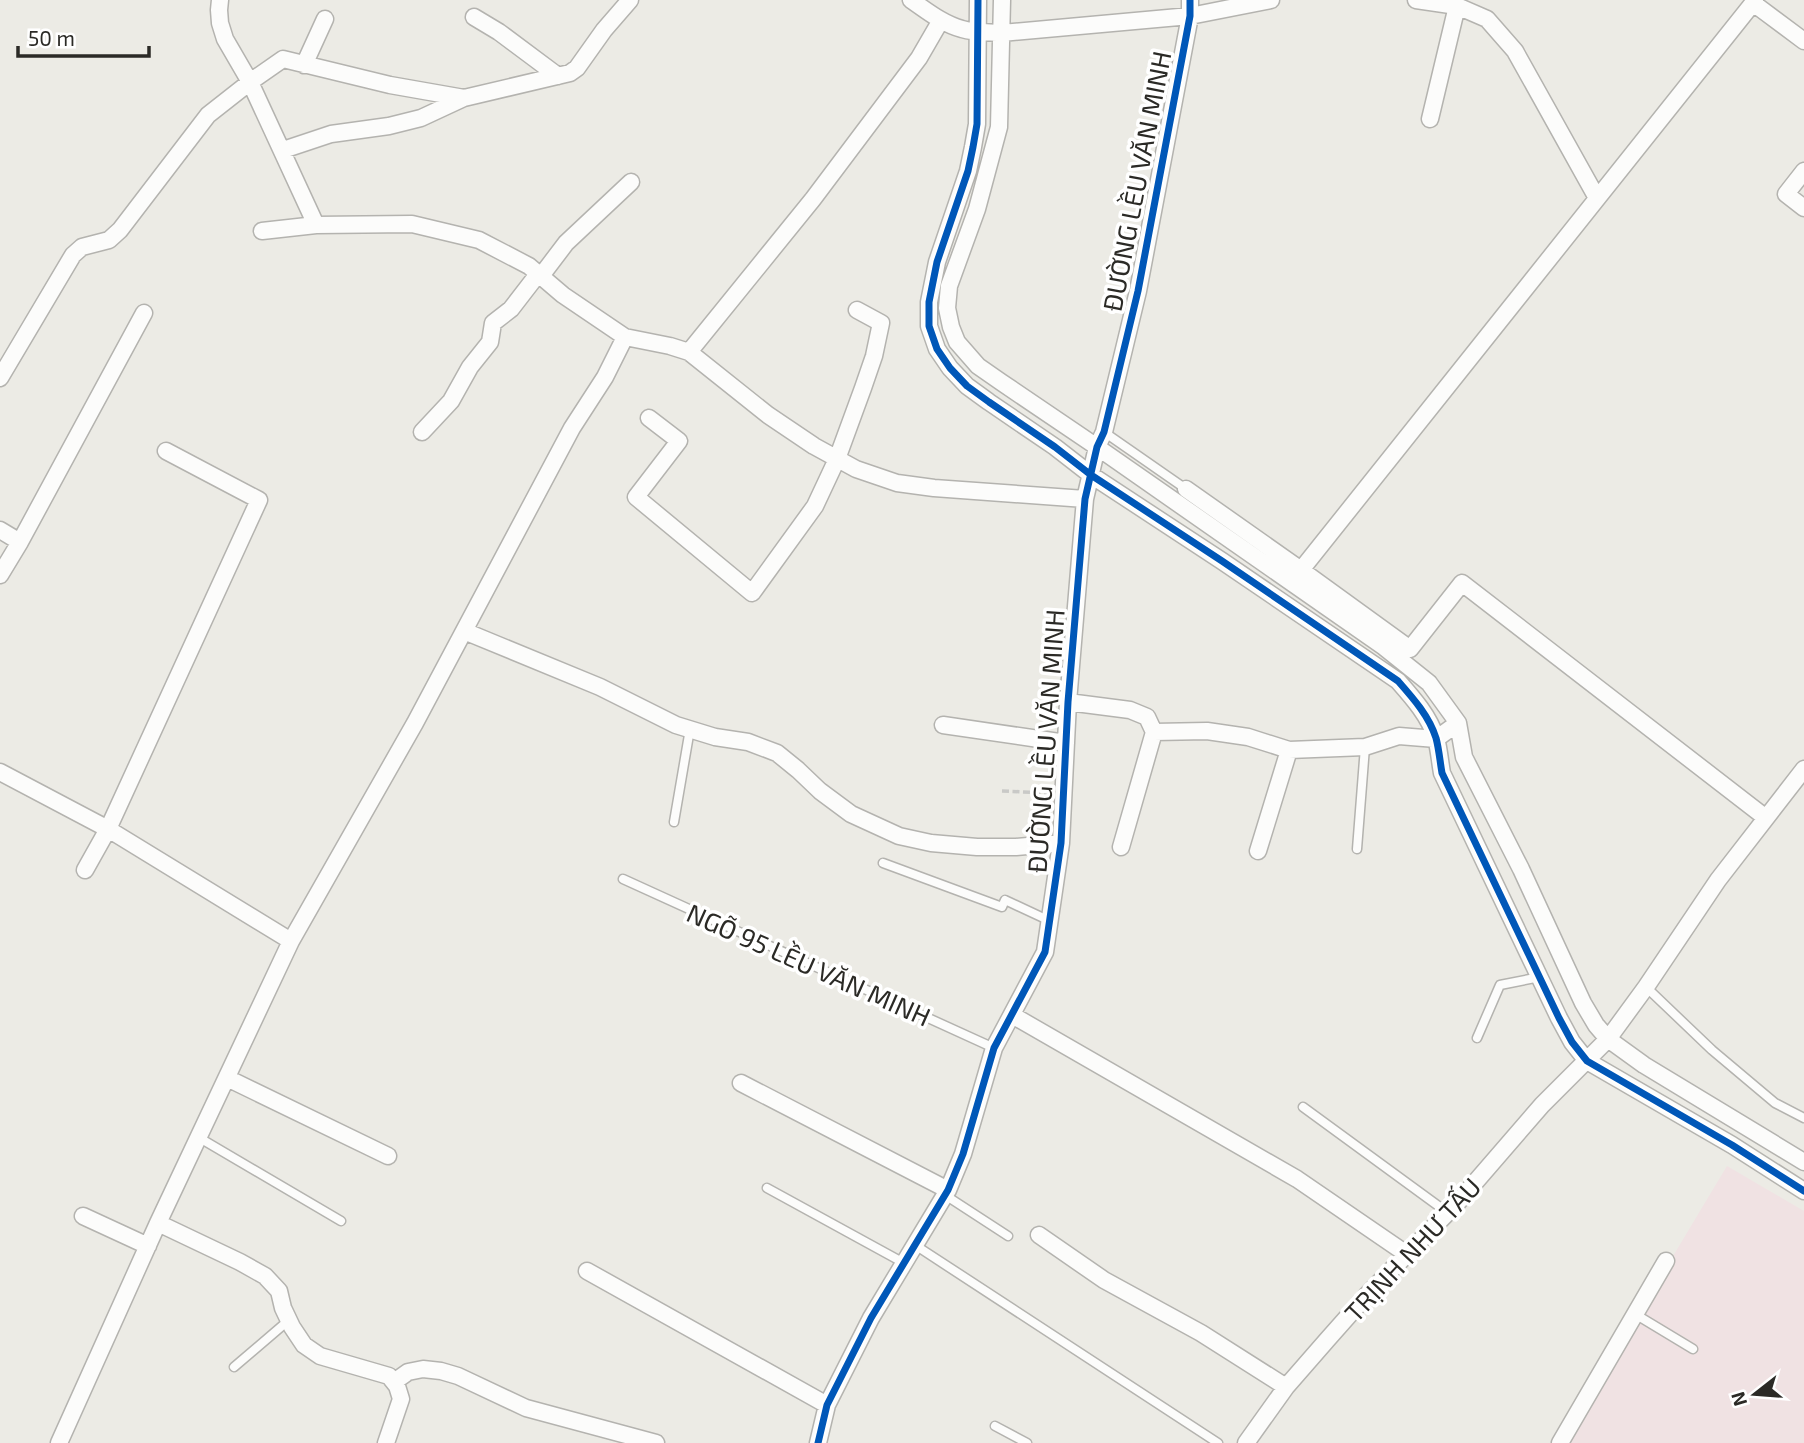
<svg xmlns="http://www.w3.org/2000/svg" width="1804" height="1443" viewBox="0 0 1804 1443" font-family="'Exo 2',sans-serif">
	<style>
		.industrial { fill: #f0e2e3 }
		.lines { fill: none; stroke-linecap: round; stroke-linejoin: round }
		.lane-casing { stroke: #b4b3af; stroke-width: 11 }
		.street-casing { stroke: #b4b3af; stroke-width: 19 }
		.path { stroke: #c9c9c7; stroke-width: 3.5; stroke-dasharray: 7 3.5; stroke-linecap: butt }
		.lane { stroke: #fcfcfb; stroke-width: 8 }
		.street { stroke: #fcfcfb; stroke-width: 16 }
		.cycleway-casing { stroke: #fff; stroke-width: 11 }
		.cycleway { stroke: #0057b8; stroke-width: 7 }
		.labels { text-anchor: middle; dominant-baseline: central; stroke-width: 7; stroke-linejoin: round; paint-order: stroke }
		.street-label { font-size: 26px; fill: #2b2a26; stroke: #fff }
	</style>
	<rect width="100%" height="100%" fill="#ecebe5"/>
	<!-- industrial -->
	<path class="industrial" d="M1727 1166 1804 1211V1443H1561Z"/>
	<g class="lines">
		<!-- lane casing -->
		<g class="lane-casing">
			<path id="lane" d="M1104 432 1186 489
				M674 822 690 729
				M1357 849 1365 747
				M883 863 1002 907 1005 900 1050 921
				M623 879 994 1048
				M1646 987 1712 1050 1775 1103 1804 1118
				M1477 1038 1500 985 1540 977
				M1303 1107 1448 1213
				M198 1137 341 1221
				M767 1188 904 1263
				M945 1195 1008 1236
				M915 1245 1218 1443
				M1635 1314 1693 1349
				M234 1367 289 1320
				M995 1426 1027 1443"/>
		</g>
		<!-- street casing -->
		<g class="street-casing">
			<path id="street" d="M220 0 219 10 220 23 225 39 250 82 316 225 412 224 479 240 529 266 563 295 625 337 670 346 689 352 768 415 814 446 856 469 897 483 934 488 1085 499
				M911 0C927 11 943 24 962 29 975 33 989 32 1002 33L1190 16 1271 0
				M978 0 977 124 973 147 968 171 937 262 929 302V326L937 349 950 368 967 386 989 402 1055 447 1091 475 1222 561 1398 681C1413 698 1429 716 1436 738 1439 749 1440 762 1442 773L1559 1018 1572 1042 1587 1061 1732 1145 1804 1191
				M1002 0 999 127 977 209 949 286 947 308 951 327 957 342 978 366 1001 382 1097 447 1384 647 1429 683 1458 723 1464 757 1521 869 1583 1003 1596 1025 1608 1039 1644 1065 1804 1162
				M1416 0 1457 6 1487 19 1515 51 1597 198
				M1755 0 1753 3 1804 41
				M474 17 499 32 558 76
				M304 65 325 19
				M1430 119 1457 6
				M283 150 331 134 389 126 421 118 464 98 570 73 577 68 604 30 630 0
				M1804 171 1786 194 1804 208
				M262 231 316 225
				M541 276 566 243 631 182
				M689 352 813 199 919 58 941 20
				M0 378 73 255 82 247 109 240 120 230 208 115 250 82 283 59 390 85 464 98
				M649 418 679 441 636 497 752 593 815 506 837 459 863 388 874 356 881 323 857 310
				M422 432 451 401 470 367 490 342 493 323 511 309 538 274
				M1186 489 1301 570 1753 3
				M0 530 20 542
				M1301 570 1410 649 1462 583 1766 818
				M0 575 20 542 144 313
				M464 631 600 687 676 725 715 737 748 742 777 753 798 770 820 791 851 814 899 836 931 843 977 847H1016L1061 843
				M1068 702 1130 710 1147 717 1154 732 1207 731 1248 737 1289 750 1365 747 1399 736 1436 739 1458 723
				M943 725 1066 743
				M0 772 108 829 291 941
				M1121 847 1154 732
				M1258 851 1289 750
				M85 870 108 829 259 500 166 451
				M1012 1015 1297 1179 1408 1255
				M227 1078 388 1156
				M741 1083 948 1190
				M83 1216 148 1246
				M158 1223 240 1262 265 1276 279 1291 283 1308 292 1327 304 1345 320 1356 389 1376 397 1386 401 1399 386 1443
				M1039 1235 1104 1280 1201 1333 1286 1387
				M587 1271 827 1405
				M394 1382 408 1372 423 1369 441 1371 458 1376 526 1408 656 1443
				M59 1443 158 1223 291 941 415 723 572 428 605 377 625 337
				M818 1443 827 1405 871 1318 948 1190 963 1154 994 1048 1045 952 1061 843 1068 702 1085 499 1097 447 1104 432 1138 291 1190 16V0
				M1246 1443 1286 1387 1327 1340 1366 1296 1459 1201 1542 1105 1608 1039 1646 987 1718 880 1804 769
				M1560 1443 1666 1261"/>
		</g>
		<!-- path -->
		<path class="path" d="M1002 791 1048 793"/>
		<!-- lane -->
		<use href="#lane" class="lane"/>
		<!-- street -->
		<use href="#street" class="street"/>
		<!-- cycleway casing -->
		<g class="cycleway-casing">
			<path id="cycleway" d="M978 0 977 124 973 147 968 171 937 262 929 302V326L937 349 950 368 967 386 989 402 1055 447 1091 475 1222 561 1398 681C1413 698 1429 716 1436 738 1439 749 1440 762 1442 773L1559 1018 1572 1042 1587 1061 1732 1145 1804 1191
				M818 1443 827 1405 871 1318 948 1190 963 1154 994 1048 1045 952 1061 843 1068 702 1085 499 1097 447 1104 432 1138 291 1190 16V0"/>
		</g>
		<!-- cycleway -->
		<use href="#cycleway" class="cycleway"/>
	</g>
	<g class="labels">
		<!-- street labels -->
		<g class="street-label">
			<text transform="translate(1136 181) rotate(-79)">ĐƯỜNG LỀU VĂN MINH</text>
			<text transform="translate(1045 741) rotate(-86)">ĐƯỜNG LỀU VĂN MINH</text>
			<text transform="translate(809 964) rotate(24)">NGÕ 95 LỀU VĂN MINH</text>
			<text transform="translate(1412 1249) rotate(-47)">TRỊNH NHƯ TẤU</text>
		</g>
	</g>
	<!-- north arrow -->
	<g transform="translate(1755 1394) rotate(253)" stroke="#ffffff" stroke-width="5" paint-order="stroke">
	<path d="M0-5L12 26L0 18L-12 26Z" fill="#2b2a26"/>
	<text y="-10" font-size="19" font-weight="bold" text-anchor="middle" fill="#2b2a26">N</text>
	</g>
	<!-- scale -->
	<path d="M18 46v10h131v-10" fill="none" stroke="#2b2a26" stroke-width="3.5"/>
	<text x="28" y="46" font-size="21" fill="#2b2a26" stroke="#ffffff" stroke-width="5" paint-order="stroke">50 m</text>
</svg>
